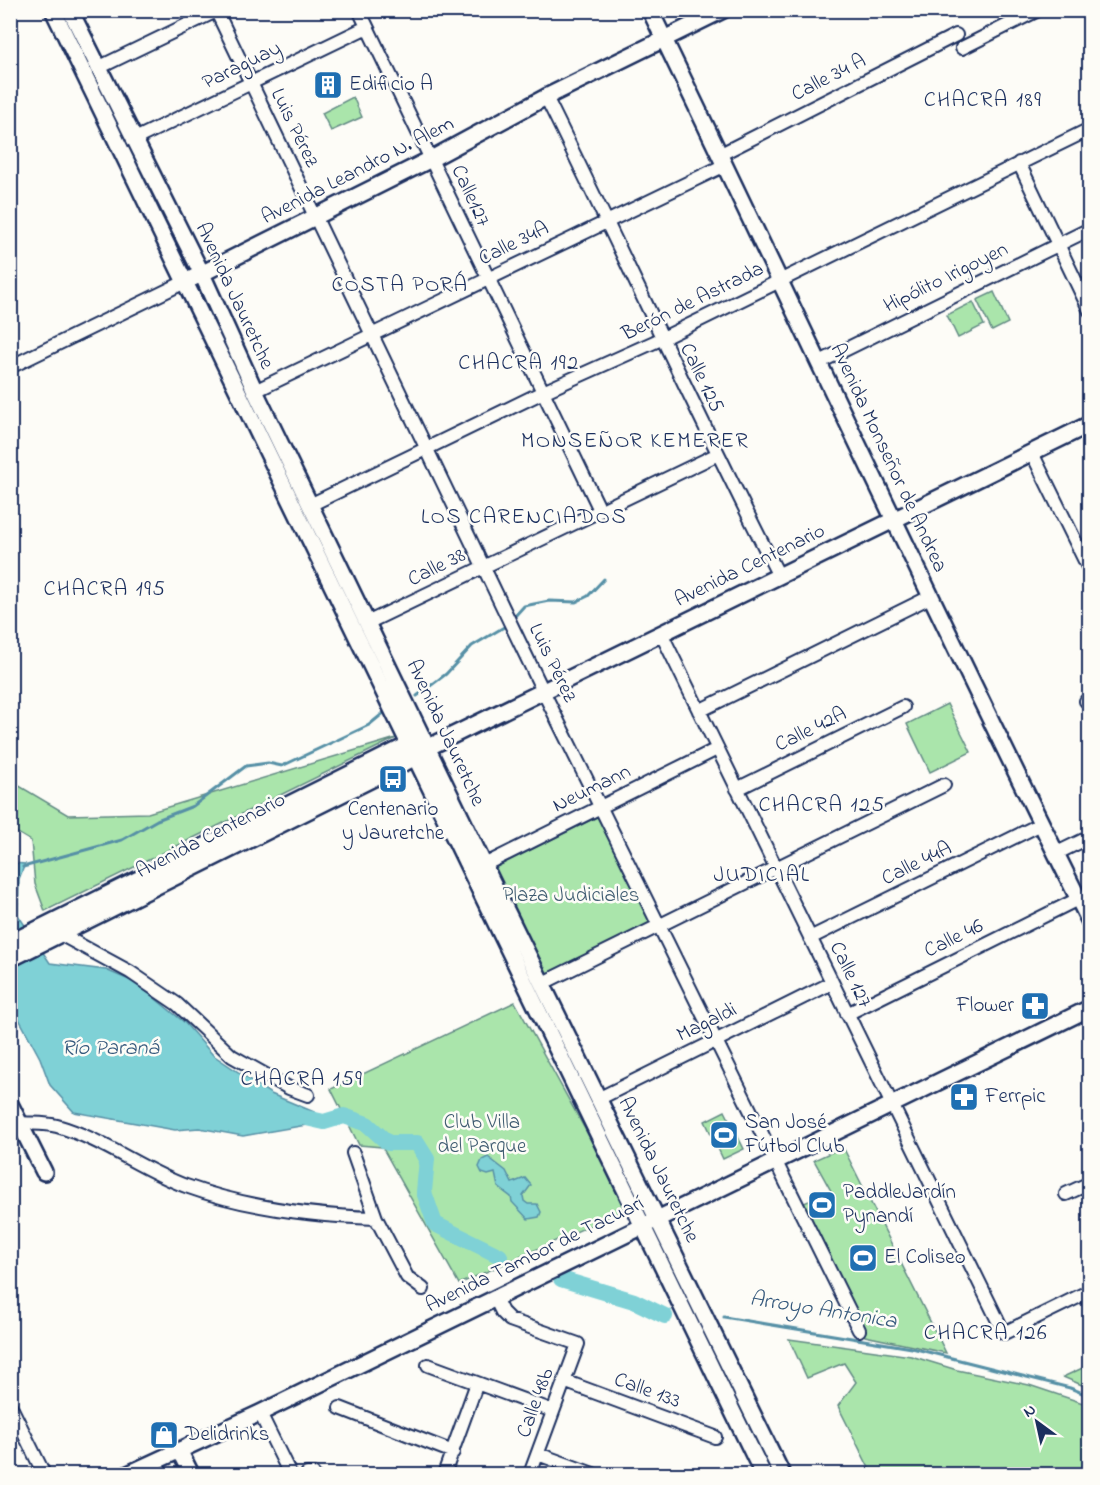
<svg xmlns="http://www.w3.org/2000/svg" width="1100" height="1485" viewBox="0 0 1100 1485" font-family="'Indie Flower',sans-serif">
	<style>
		.green { fill: #aae5ab; stroke: #628a84; stroke-width: 1.5 }
		.water { fill: #7fd1d6; stroke: #5790a6; stroke-width: 1.5 }
		.lines { fill: none; stroke-linecap: round; stroke-linejoin: round }
		.stream { stroke: #5790a6; stroke-width: 3 }
		.river { stroke: #7fd1d6; stroke-width: 16 }
		.minor-casing { stroke: #1b2f5e; stroke-width: 16 }
		.major-casing { stroke: #1b2f5e; stroke-width: 20 }
		.minor { stroke: #fdfcf7; stroke-width: 12 }
		.major { stroke: #fdfcf7; stroke-width: 15 }
		.labels { text-anchor: middle; dominant-baseline: central; stroke-width: 5; stroke-linejoin: round; paint-order: stroke }
		.street-label { font-size: 21px; fill: #1b2f5e; stroke: #fdfcf7 }
		.poi-label { font-size: 21px; fill: #1b2f5e; stroke: #fdfcf7; text-anchor: start }
		.park-label { font-size: 21px; fill: #3f5c71; stroke: #fdfcf7 }
		.neighbourhood-label { font-size: 22px; letter-spacing: 1.5px; fill: #1b2f5e; stroke: #fdfcf7 }
		.water-label { font-size: 22px; font-style: italic; fill: #34587c; stroke: #fdfcf7 }
	</style>
	<rect width="100%" height="100%" fill="#fdfcf7"/>
	<filter id="ink" filterUnits="userSpaceOnUse"><feTurbulence type="fractalNoise" baseFrequency=".0167" numOctaves="2"/><feDisplacementMap in="SourceGraphic" scale="12" xChannelSelector="R" yChannelSelector="G"/><feConvolveMatrix kernelMatrix="1 2 1 2 8 2 1 2 1" color-interpolation-filters="sRGB"/></filter>
	<g filter="url(#ink)">
		<!-- green -->
		<path class="green" d="M353 97 362 117 331 131 322 113Z
			M994 292 1008 323 992 331 977 300Z
			M973 302 984 325 958 338 947 315Z
			M947 704 971 752 930 772 907 724Z
			M396 738 45 911 35 884 31 841 11 829V781L68 815 148 813Z
			M599 816 652 922 542 976 490 870Z
			M515 1002 597 1151 625 1210 459 1284 382 1147 359 1145 331 1089Z
			M725 1111 744 1149 723 1159 705 1121Z
			M843 1147 946 1353 865 1336 802 1204 831 1191 814 1160Z
			M789 1339 911 1356 957 1370 1029 1385 1089 1405V1474H872L838 1406 856 1382 844 1363 807 1378Z
			M1089 1365V1388L1063 1377Z"/>
		<!-- water -->
		<path class="water" d="M11 863 25 864 19 879 18 915 50 963 106 970 136 983 184 1022 213 1055 271 1094 314 1112 324 1122 243 1136 199 1128 175 1130 74 1112 50 1085 40 1058 11 1004Z
			M488 1157 506 1171 512 1183 525 1178 531 1185 523 1196 524 1201 528 1204H537L541 1212 539 1217 528 1219 512 1202 511 1197 498 1187 495 1173 488 1175 482 1173 479 1167 482 1160Z"/>
		<g class="lines">
			<!-- stream -->
			<path class="stream" d="M515 616 524 606 549 601 576 602 588 596 604 579
				M417 696 446 674 472 646 504 627
				M23 867 122 840 157 820 193 806 246 766 268 763 282 766 369 725 386 711
				M724 1317 912 1348 1070 1388 1090 1396"/>
			<!-- river -->
			<path class="river" d="M302 1117 324 1122 344 1116 367 1124 388 1143H417L427 1159 424 1192 435 1224 500 1256
				M561 1279 634 1301 665 1316"/>
			<!-- minor casing -->
			<g class="minor-casing">
				<path id="minor" d="M216 10 543 691 859 1330
					M359 10 600 510
					M962 48 1038 10
					M98 68 218 10
					M546 97C625 256 698 418 779 576
					M133 140 367 27
					M719 155 956 35
					M1019 163 1090 311
					M820 362 1090 229
					M10 367 193 278
					M255 391 725 165
					M1032 453 1090 571
					M310 505 543 392 661 339 1090 129
					M369 622 716 455
					M661 633 1004 1333 1090 1291
					M1086 701 1090 699
					M699 711 930 597
					M737 789 903 707
					M1055 854 1090 837
					M484 865 717 749
					M60 934 130 972 177 1004 232 1056 289 1088 308 1095
					M810 938 1041 824
					M543 983 944 785
					M847 1014 1078 899
					M600 1098 832 983
					M20 1123C32 1124 46 1123 57 1126 103 1139 142 1170 186 1186 247 1208 312 1216 376 1218L407 1277 423 1289
					M353 1153 376 1218
					M1066 1194 1090 1183
					M495 1298 502 1312 510 1320 578 1344 530 1474
					M428 1365 553 1411
					M564 1381 715 1437
					M10 1405 44 1474
					M340 1408 453 1452
					M260 1413 290 1474
					M538 1454 593 1474
					M307 1474H313
					M444 1474 477 1383"/>
			</g>
			<!-- major casing -->
			<g class="major-casing">
				<path id="major" d="M53 10 763 1474
					M70 10 202 274 255 391 484 865 782 1474
					M650 10C797 314 939 620 1090 922
					M193 278 431 159 546 97 723 10
					M10 943 408 745 417 746
					M10 959 414 758 429 747 1090 424
					M10 1104 44 1172
					M179 1450 191 1474
					M128 1474 260 1413 1090 1008"/>
			</g>
			<!-- minor -->
			<use href="#minor" class="minor"/>
			<!-- major -->
			<use href="#major" class="major"/>
		</g>
	</g>
	<!-- icons -->
	<defs>
		<g id="building-square" transform="scale(1.5)"><rect x="-9" y="-9" width="18" height="18" rx="4" fill="#1f6fb2" stroke="#fdfcf7"/><path d="M-4-6H4V6H1V3H-1V6H-4ZM-2.5-4.3h1.7v1.8h-1.7ZM.8-4.3h1.7v1.8H.8ZM-2.5-1h1.7V.8h-1.7ZM.8-1h1.7V.8H.8Z" fill="#fff"/></g>
		<g id="bus-square" transform="scale(1.5)"><rect x="-9" y="-9" width="18" height="18" rx="4" fill="#1f6fb2" stroke="#fdfcf7"/><path d="M-5-6H5V4H4V6H2V4H-2V6H-4V4H-5ZM-3.5-4V0h7V-4ZM-3.5 1.2v1.5H-2V1.2ZM2 1.2v1.5H3.5V1.2Z" fill="#fff"/></g>
		<g id="pharmacy-square" transform="scale(1.5)"><rect x="-9" y="-9" width="18" height="18" rx="4" fill="#1f6fb2" stroke="#fdfcf7"/><path d="M-2-6h4v4h4v4h-4v4h-4v-4h-4v-4h4Z" fill="#fff"/></g>
		<g id="stadium-square" transform="scale(1.5)"><rect x="-9" y="-9" width="18" height="18" rx="4" fill="#1f6fb2" stroke="#fdfcf7"/><path d="M0-5a6.5 5 0 1 0 0 10a6.5 5 0 1 0 0-10ZM-3.5-1.8h7v3.6h-7Z" fill="#fff"/></g>
		<g id="shop-square" transform="scale(1.5)"><rect x="-9" y="-9" width="18" height="18" rx="4" fill="#1f6fb2" stroke="#fdfcf7"/><path d="M-5-2.5h2.3a2.7 3.5 0 0 1 5.4 0H5L5.5 6h-11ZM-1.5-2.5h3a1.5 2.3 0 0 0-3 0Z" fill="#fff"/></g>
	</defs>
	<g fill-rule="evenodd">
		<use href="#building-square" x="328" y="85"/>
		<use href="#bus-square" x="393" y="779"/>
		<use href="#pharmacy-square" x="1035" y="1006"/>
		<use href="#pharmacy-square" x="964" y="1097"/>
		<use href="#stadium-square" x="724" y="1135"/>
		<use href="#stadium-square" x="822" y="1205"/>
		<use href="#stadium-square" x="863" y="1258"/>
		<use href="#shop-square" x="164" y="1435"/>
	</g>
	<g class="labels">
		<!-- street labels -->
		<g class="street-label">
			<text transform="translate(242 66) rotate(-26)">Paraguay</text>
			<text transform="translate(829 78) rotate(-27)">Calle 34 A</text>
			<text transform="translate(294 128) rotate(64)">Luis Pérez</text>
			<text transform="translate(358 171) rotate(-27)">Avenida Leandro N. Alem</text>
			<text transform="translate(470 196) rotate(65)">Calle127</text>
			<text transform="translate(514 244) rotate(-26)">Calle 34A</text>
			<text transform="translate(946 278) rotate(-26)">Hipólito Irigoyen</text>
			<text transform="translate(234 296) rotate(65)">Avenida Jauretche</text>
			<text transform="translate(693 302) rotate(-26)">Berón de Astrada</text>
			<text transform="translate(701 378) rotate(64)">Calle 125</text>
			<text transform="translate(888 458) rotate(65)">Avenida Monseñor de Andrea</text>
			<text transform="translate(750 566) rotate(-26)">Avenida Centenario</text>
			<text transform="translate(437 568) rotate(-26)">Calle 38</text>
			<text transform="translate(552 663) rotate(64)">Luis Pérez</text>
			<text transform="translate(811 730) rotate(-26)">Calle 42A</text>
			<text transform="translate(445 733) rotate(65)">Avenida Jauretche</text>
			<text transform="translate(592 789) rotate(-26)">Neumann</text>
			<text transform="translate(211 836) rotate(-27)">Avenida Centenario</text>
			<text transform="translate(917 864) rotate(-26)">Calle 44A</text>
			<text transform="translate(954 939) rotate(-26)">Calle 46</text>
			<text transform="translate(850 975) rotate(64)">Calle 127</text>
			<text transform="translate(707 1023) rotate(-26)">Magaldi</text>
			<text transform="translate(658 1170) rotate(64)">Avenida Jauretche</text>
			<text transform="translate(535 1255) rotate(-26)">Avenida Tambor de Tacuarí</text>
			<text transform="translate(647 1391) rotate(20)">Calle 133</text>
			<text transform="translate(536 1403) rotate(-70)">Calle 48b</text>
		</g>
		<!-- poi labels -->
		<g class="poi-label">
			<text x="349" y="85">Edificio A</text>
			<text x="393" y="810" text-anchor="middle">Centenario<tspan x="393" dy="24">y Jauretche</tspan></text>
			<text x="1014" y="1006" text-anchor="end">Flower</text>
			<text x="985" y="1097">Ferrpic</text>
			<text x="745" y="1123">San José<tspan x="745" dy="24">Fútbol Club</tspan></text>
			<text x="843" y="1193">PaddleJardín<tspan x="843" dy="24">Pynandí</tspan></text>
			<text x="884" y="1258">El Coliseo</text>
			<text x="185" y="1435">Delidrinks</text>
		</g>
		<!-- park labels -->
		<g class="park-label">
			<text x="571" y="896">Plaza Judiciales</text>
			<text x="482" y="1123">Club Villa<tspan x="482" dy="24">del Parque</tspan></text>
		</g>
		<!-- neighbourhood labels -->
		<g class="neighbourhood-label">
			<text x="983" y="101">CHACRA 189</text>
			<text x="400" y="286">COSTA PORÁ</text>
			<text x="519" y="364">CHACRA 192</text>
			<text x="635" y="442">MONSEÑOR KEMERER</text>
			<text x="524" y="518">LOS CARENCIADOS</text>
			<text x="105" y="590">CHACRA 195</text>
			<text x="822" y="806">CHACRA 125</text>
			<text x="762" y="876">JUDICIAL</text>
			<text x="302" y="1080">CHACRA 159</text>
			<text x="986" y="1334">CHACRA 126</text>
		</g>
		<!-- water labels -->
		<g class="water-label">
			<text x="110" y="1049">Río Paraná</text>
			<text transform="translate(823 1311) rotate(9)">Arroyo Antonica</text>
		</g>
	</g>
	<!-- margin -->
	<rect width="1100" height="1485" fill="none" stroke="#fdfcf7" stroke-width="36"/>
	<rect x="18" y="18" width="1064" height="1449" fill="none" stroke="#1b2f5e" stroke-width="2" filter="url(#ink)"/>
	<!-- north arrow -->
	<g transform="translate(1037 1422) rotate(327)" stroke="#fdfcf7" stroke-width="4.5" paint-order="stroke">
	<path d="M0-4.5L10 22L0 15L-10 22Z" fill="#1b2f5e"/>
	<text y="-9" font-size="16" font-weight="bold" text-anchor="middle" fill="#1b2f5e">N</text>
	</g>
</svg>
